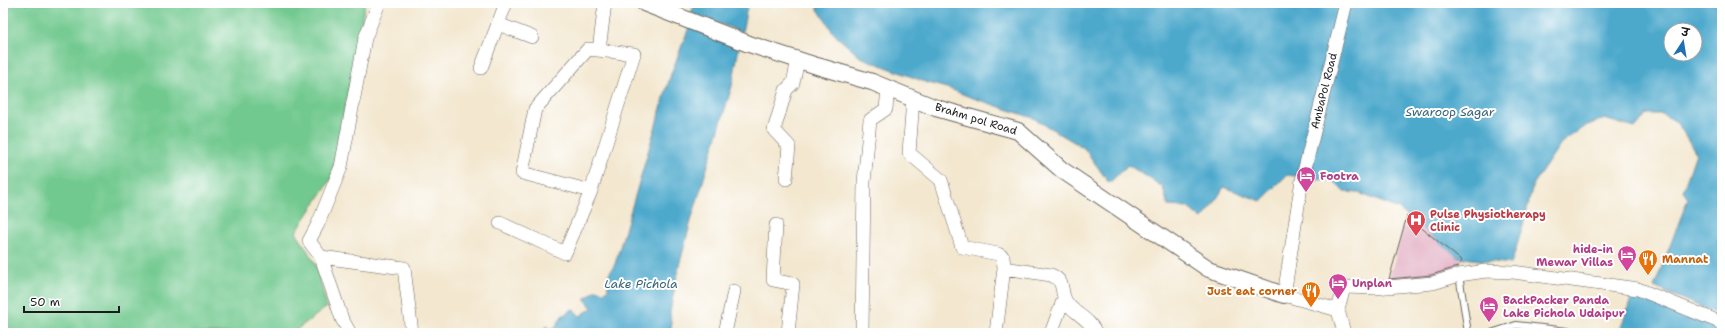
<svg xmlns="http://www.w3.org/2000/svg" width="1725" height="336" viewBox="0 0 1725 336" font-family="'Shantell Sans','Playpen Sans Deva',sans-serif">
	<style>
		.green { fill: #72c98f; stroke: #477256 }
		.water { fill: #4ea9cc; stroke: #356274; fill-rule: evenodd }
		.building { fill: #e2aec3 }
		.lines { fill: none; stroke-linecap: round; stroke-linejoin: round }
		.service-casing { stroke: #67635b; stroke-width: 8 }
		.minor-casing { stroke: #67635b; stroke-width: 14 }
		.tertiary-casing { stroke: #67635b; stroke-width: 18 }
		.service { stroke: #fff; stroke-width: 6 }
		.minor { stroke: #fff; stroke-width: 13 }
		.tertiary { stroke: #fff; stroke-width: 16 }
		.labels { text-anchor: middle; dominant-baseline: central; stroke-width: 4; stroke-linejoin: round; paint-order: stroke }
		.street-label { font-size: 11px; fill: #1c1c1c; stroke: #fff }
		.hotel-label { font-size: 11px; font-weight: bold; fill: #b23c85; stroke: #fff; text-anchor: start }
		.health-label { font-size: 11px; font-weight: bold; fill: #be3a42; stroke: #fff; text-anchor: start }
		.food-label { font-size: 11px; font-weight: bold; fill: #c56008; stroke: #fff; text-anchor: start }
		.water-label { font-size: 12px; font-style: italic; fill: #356274; stroke: #fff }
	</style>
	<rect width="100%" height="100%" fill="#fff"/>
	<filter id="ink" filterUnits="userSpaceOnUse"><feTurbulence type="fractalNoise" baseFrequency=".025" numOctaves="2"/><feDisplacementMap in="SourceGraphic" scale="8" xChannelSelector="R" yChannelSelector="G"/><feConvolveMatrix kernelMatrix="1 2 1 2 8 2 1 2 1" color-interpolation-filters="sRGB"/></filter>
	<filter id="wash" filterUnits="userSpaceOnUse"><feTurbulence type="fractalNoise" baseFrequency=".012" numOctaves="4" result="noise"/><feDisplacementMap in="SourceGraphic" scale="16" xChannelSelector="R" yChannelSelector="G"/><feGaussianBlur stdDeviation="0.9" result="paint"/><feColorMatrix in="noise" values="0 0 0 0 0 0 0 0 0 0 0 0 0 0 0 0 0 1.4 0 .05"/><feComposite in="paint" operator="in"/></filter>
	<g filter="url(#wash)">
		<rect width="100%" height="100%" fill="#f3e7cf"/>
		<!-- green -->
		<path class="green" d="M3 3H365L331 179 296 232 315 263 327 307 292 333H3Z"/>
		<!-- water -->
		<path class="water" d="M692 3H748L742 32 691 13 694 6Z
			M814 3H1722V316L1654 287 1688 199 1683 191 1696 153 1677 122 1662 114H1647L1635 128 1604 119 1585 126 1561 143 1533 185 1523 226 1511 264 1456 257 1399 209 1359 193 1344 192 1333 181 1287 175 1261 201 1224 187 1211 208 1202 219 1187 207 1168 206 1163 187 1128 165 1109 183 1084 148 1033 118 970 97 950 89 925 82 860 57 834 34ZM1671 30H1695V54H1671Z
			M689 27 739 47 732 86 691 221 678 270 670 312 672 333H542L546 326 550 329 555 327 562 316 573 309 580 316 592 308 585 299 596 290 605 292 608 289 607 277 615 264 671 74Z
			M1636 294 1722 331V333H1619L1631 299Z"/>
		<g id="blocks">
			<!-- building -->
			<path class="building" d="M1407 216 1462 261 1457 267 1431 275 1389 279Z"/>
		</g>
	</g>
	<g filter="url(#ink)">
		<use href="#blocks" fill-opacity="0" stroke="#67635b" stroke-width="1"/>
		<g class="lines">
			<!-- service casing -->
			<g class="service-casing">
				<path id="service" d="M1459 275 1468 333
					M1491 333 1516 325 1568 331"/>
			</g>
			<!-- minor casing -->
			<g class="minor-casing">
				<path id="minor" d="M498 24 532 37
					M588 49 634 54 591 191 522 173 535 109Z
					M599 50 605 3
					M481 68 506 3
					M913 99 909 153 941 180 962 247 998 254 1003 257 1004 268 996 333
					M786 179 789 146 774 130 786 90 793 83 798 60
					M500 223 565 253 591 191
					M776 225 773 280 793 284 788 333
					M321 257 404 268 412 333
					M1004 268 1051 275C1067 282 1059 292 1067 303 1076 315 1089 318 1096 333
					M1338 310 1284 295 1302 180 1346 3
					M350 333 342 319 321 257 309 241 318 224 341 167 365 38 379 3
					M725 333 734 291
					M862 333 864 182 870 120 886 109 888 88
					M1051 333 1064 298
					M1344 333 1338 310 1344 287 1375 288 1433 283 1459 275 1486 271 1513 272 1638 289 1722 323"/>
			</g>
			<!-- tertiary casing -->
			<g class="tertiary-casing">
				<path id="tertiary" d="M644 3 749 44 817 66 872 82 936 108 1018 131 1062 170 1209 269 1284 295"/>
			</g>
			<!-- service -->
			<use href="#service" class="service"/>
			<!-- minor -->
			<use href="#minor" class="minor"/>
			<!-- tertiary -->
			<use href="#tertiary" class="tertiary"/>
		</g>
	</g>
	<!-- icons -->
	<defs>
		<g id="hotel-pin" transform="scale(1)"><path d="M0 17L-7.5 6A9.5 9.5 0 1 1 7.5 6Z" fill="#d1479c" stroke="#fff"/><path d="M-6-4.5h1.5V1H6V5H4.5V3h-9V5H-6ZM-4 0a1.8 1.8 0 1 1 3.6 0ZM.5 0V-2.5h3Q6-2.5 6 0Z" fill="#fff"/></g>
		<g id="hospital-pin" transform="scale(1)"><path d="M0 17L-7.5 6A9.5 9.5 0 1 1 7.5 6Z" fill="#e0444e" stroke="#fff"/><path d="M-5-5h3v3.5h4V-5h3V5h-3V1.5h-4V5h-3Z" fill="#fff"/></g>
		<g id="restaurant-pin" transform="scale(1)"><path d="M0 17L-7.5 6A9.5 9.5 0 1 1 7.5 6Z" fill="#e8710a" stroke="#fff"/><path d="M-5-6h1v4h1v-4h1v4h1v-4h1v5L-1.5 .5V6h-2V.5L-5-1ZM5-6V6H3V1.5H1.5Q1.5-4 5-6Z" fill="#fff"/></g>
	</defs>
	<g fill-rule="evenodd">
		<use href="#hotel-pin" x="1306" y="176"/>
		<use href="#hospital-pin" x="1416" y="220"/>
		<use href="#hotel-pin" x="1627" y="255"/>
		<use href="#restaurant-pin" x="1648" y="259"/>
		<use href="#hotel-pin" x="1338" y="283"/>
		<use href="#restaurant-pin" x="1311" y="291"/>
		<use href="#hotel-pin" x="1489" y="306"/>
	</g>
	<g class="labels">
		<!-- street labels -->
		<g class="street-label">
			<text transform="translate(1324 91) rotate(-76)">AmbaPol Road</text>
			<text transform="translate(976 119) rotate(17)">Brahm pol Road</text>
		</g>
		<!-- hotel labels -->
		<g class="hotel-label">
			<text x="1320" y="176">Footra</text>
			<text x="1613" y="249" text-anchor="end">hide-in<tspan x="1613" dy="13">Mewar Villas</tspan></text>
			<text x="1352" y="283">Unplan</text>
			<text x="1503" y="300">BackPacker Panda<tspan x="1503" dy="13">Lake Pichola Udaipur</tspan></text>
		</g>
		<!-- health labels -->
		<g class="health-label">
			<text x="1430" y="214">Pulse Physiotherapy<tspan x="1430" dy="13">Clinic</tspan></text>
		</g>
		<!-- food labels -->
		<g class="food-label">
			<text x="1662" y="259">Mannat</text>
			<text x="1297" y="291" text-anchor="end">Just eat corner</text>
		</g>
		<!-- water labels -->
		<g class="water-label">
			<text x="1450" y="112">Swaroop Sagar</text>
			<text x="641" y="284">Lake Pichola</text>
		</g>
	</g>
	<!-- margin -->
	<rect width="1725" height="336" fill="none" stroke="#fff" stroke-width="16"/>
	<!-- north arrow -->
	<g transform="translate(1683 42) rotate(12)"><circle r="19" fill="#ffffff" stroke="#a4a4a4"/>
	<path d="M0-3L7 15L0 10L-7 15Z" fill="#1f6fb2"/>
	<text y="-6" font-size="11" font-weight="bold" text-anchor="middle" fill="#1c1c1c">उ</text>
	</g>
	<!-- scale -->
	<path d="M24 306v6h95v-6" fill="none" stroke="#1c1c1c" stroke-width="2"/>
	<text x="30" y="306" font-size="12" fill="#1c1c1c" stroke="#ffffff" stroke-width="3" paint-order="stroke">50 m</text>
</svg>
